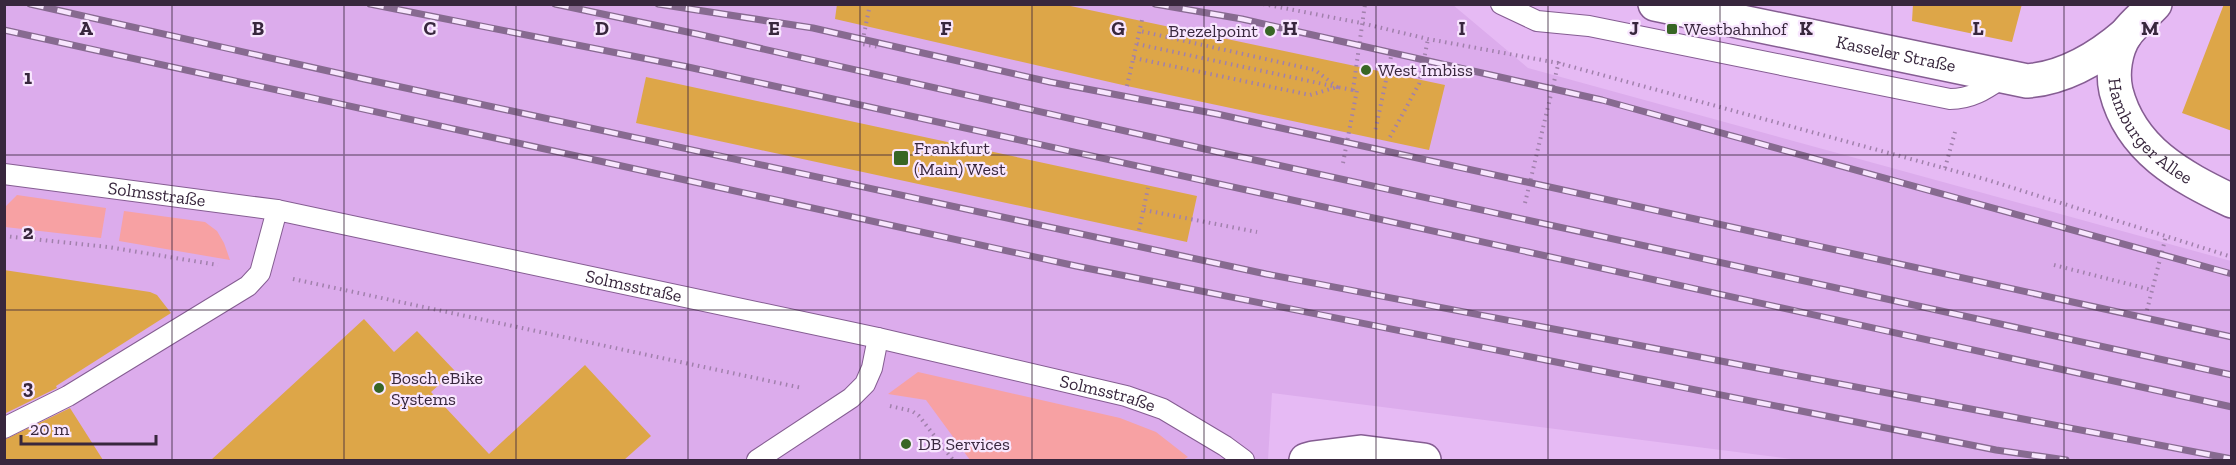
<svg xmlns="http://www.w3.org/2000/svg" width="2236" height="465" viewBox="0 0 2236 465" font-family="'Zilla Slab',serif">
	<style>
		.built { fill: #dcacec }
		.green { fill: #f7a1a3 }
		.building { fill: #dda648 }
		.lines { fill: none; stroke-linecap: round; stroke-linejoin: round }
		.service-casing { stroke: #855d92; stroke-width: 22 }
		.minor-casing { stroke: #855d92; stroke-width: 36 }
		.tertiary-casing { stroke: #855d92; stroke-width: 36 }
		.path { stroke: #a180ac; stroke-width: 4; stroke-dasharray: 1.5 4.5; stroke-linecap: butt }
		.service { stroke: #fff; stroke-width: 20 }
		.minor { stroke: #fff; stroke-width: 33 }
		.tertiary { stroke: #fff; stroke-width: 33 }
		.rail-casing { stroke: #876a90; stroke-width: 7 }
		.rail { stroke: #f8e6fe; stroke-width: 4.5; stroke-dasharray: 14; stroke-linecap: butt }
		.grid { fill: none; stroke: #38273d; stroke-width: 1.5; stroke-opacity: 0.55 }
		.poi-dot { fill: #386625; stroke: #f8e6fe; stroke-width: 2 }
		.labels { text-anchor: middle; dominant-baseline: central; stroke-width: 4.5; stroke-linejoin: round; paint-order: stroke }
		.poi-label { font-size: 18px; fill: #38273d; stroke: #f8e6fe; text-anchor: start }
		.street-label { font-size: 18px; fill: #38273d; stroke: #f8e6fe }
		.grid-label { font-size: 20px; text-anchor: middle; font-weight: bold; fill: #38273d; stroke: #f8e6fe; stroke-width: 4.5; stroke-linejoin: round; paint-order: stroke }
	</style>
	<rect width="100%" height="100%" fill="#e6baf4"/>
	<!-- built -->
	<path class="built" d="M4 5H1453L1528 68 2231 261V460H1800L1272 393 1268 460H5Z"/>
	<!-- green -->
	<path class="green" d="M17 195 106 208 101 238 5 227V207Z
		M124 211 205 222 217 231 224 243 230 260 119 241Z
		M918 372 1120 418 1156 432 1188 457 1183 460H970L926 400 888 394Z"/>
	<!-- building -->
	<path class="building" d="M837 4H1061L1445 85 1429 150 1127 86 835 19Z
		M1913 4H2022L2012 42 1912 21Z
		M2224 4H2232V131L2182 113Z
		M646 77 1197 196 1187 242 636 123Z
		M4 270 150 292 157 295 171 313 56 386 57 388 4 414Z
		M364 319 394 352 417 331 455 371 431 392 489 454 585 365 651 436 624 460H211Z
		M70 408 103 460H4V440Z"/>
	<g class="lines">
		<!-- service casing -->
		<g class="service-casing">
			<g id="service">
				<path d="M1501 4 1537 21 1589 26 1950 99C1972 99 1986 89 2004 77"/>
				<path id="s1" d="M4 174 277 210 878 338 1126 396 1163 409 1225 446 1244 460"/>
				<path d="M4 428 68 396 248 286 260 273 277 210"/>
				<path d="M757 460 851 398 865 384 872 368 878 338"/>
			</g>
		</g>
		<!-- minor casing -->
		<g class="minor-casing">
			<g id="minor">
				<path id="s2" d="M1655 4 2027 81C2065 78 2097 59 2126 34"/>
				<path d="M1306 460 1313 458 1361 452 1424 460"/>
			</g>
		</g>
		<!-- tertiary casing -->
		<g class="tertiary-casing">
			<g id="tertiary">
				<path id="s3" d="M2155 4C2146 14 2134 23 2126 34 2115 50 2112 73 2116 91 2131 150 2180 176 2232 201"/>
			</g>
		</g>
		<!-- path -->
		<path class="path" d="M870 4 862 44 880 47
			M1263 4 1361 23 1428 39 1558 63 1988 180 2232 257
			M1137 44 1337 87 1315 70 1140 31
			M1374 48 1392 52 1375 132
			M1134 58 1310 95 1337 87 1353 90
			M1127 86 1142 20
			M1390 137 1419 84 1428 39
			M1343 163 1357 90H1353L1365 4
			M1945 168 1955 132
			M1525 203 1559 61
			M1144 210 1257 232
			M1139 230 1148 188
			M4 236 108 247 218 265
			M2054 265 2152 290
			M293 279 802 388
			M2147 310 2166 236
			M890 406 912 411 919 416 953 460"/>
		<!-- service -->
		<use href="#service" class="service"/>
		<!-- minor -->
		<use href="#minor" class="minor"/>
		<!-- tertiary -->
		<use href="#tertiary" class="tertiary"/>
		<!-- rail casing -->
		<g class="rail-casing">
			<path id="rail" d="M30 4 364 79 1266 274 2232 459
				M370 4 688 67 2232 407
				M555 4 697 34 1218 152 2232 375
				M658 4 813 28 1050 82 1217 114 2232 337
				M1155 4 1242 19 1602 100 2232 274
				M4 30 1076 266 1996 450 2066 460"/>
		</g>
		<!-- rail -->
		<use href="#rail" class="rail"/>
	</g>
	<!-- grid -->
	<path class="grid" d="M172 4V460M344 4V460M516 4V460M688 4V460M860 4V460M1032 4V460M1204 4V460M1376 4V460M1548 4V460M1720 4V460M1892 4V460M2064 4V460M4 155H2232M4 310H2232"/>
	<!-- markers -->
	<g class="poi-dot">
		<rect x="1666" y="23" width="12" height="12" rx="3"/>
		<circle cx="1270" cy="31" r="6"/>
		<circle cx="1366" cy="70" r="6"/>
		<rect x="893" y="150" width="16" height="16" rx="3"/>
		<circle cx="379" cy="388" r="6"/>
		<circle cx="906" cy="444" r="6"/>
	</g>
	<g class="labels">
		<!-- poi labels -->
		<g class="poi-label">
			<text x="1684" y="29">Westbahnhof</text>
			<text x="1258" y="31" text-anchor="end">Brezelpoint</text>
			<text x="1378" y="70">West Imbiss</text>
			<text x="914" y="148">Frankfurt<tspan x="914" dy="21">(Main) West</tspan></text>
			<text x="391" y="378">Bosch eBike<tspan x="391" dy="21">Systems</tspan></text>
			<text x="918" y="444">DB Services</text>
		</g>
		<!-- street labels -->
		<g class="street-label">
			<text stroke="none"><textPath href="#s2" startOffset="246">Kasseler Straße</textPath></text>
			<text stroke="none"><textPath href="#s3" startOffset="154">Hamburger Allee</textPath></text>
			<text stroke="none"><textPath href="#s1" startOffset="154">Solmsstraße</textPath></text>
			<text stroke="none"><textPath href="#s1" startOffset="640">Solmsstraße</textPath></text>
			<text stroke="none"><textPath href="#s1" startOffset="1126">Solmsstraße</textPath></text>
		</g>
	</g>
	<g class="grid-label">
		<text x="86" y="35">A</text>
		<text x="258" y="35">B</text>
		<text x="430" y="35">C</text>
		<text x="602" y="35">D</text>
		<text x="774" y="35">E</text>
		<text x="946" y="35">F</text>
		<text x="1118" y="35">G</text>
		<text x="1290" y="35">H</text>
		<text x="1462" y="35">I</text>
		<text x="1634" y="35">J</text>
		<text x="1806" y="35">K</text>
		<text x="1978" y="35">L</text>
		<text x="2150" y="35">M</text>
		<text x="28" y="84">1</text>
		<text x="28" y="239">2</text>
		<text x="28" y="394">3</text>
	</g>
	<!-- border -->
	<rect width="2236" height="465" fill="none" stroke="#38273d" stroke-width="12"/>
	<!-- scale -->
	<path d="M21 435v9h135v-9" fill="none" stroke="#38273d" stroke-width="3"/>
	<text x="30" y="435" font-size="18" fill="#38273d" stroke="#f8e6fe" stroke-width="4.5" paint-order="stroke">20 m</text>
</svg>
